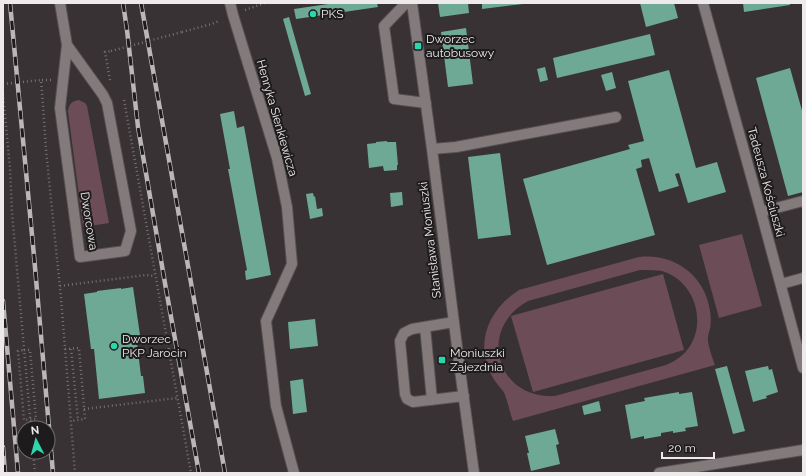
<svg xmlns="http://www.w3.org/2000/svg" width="806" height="476" viewBox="0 0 806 476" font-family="Raleway,sans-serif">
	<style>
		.green { fill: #6c4d57; fill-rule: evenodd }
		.building { fill: #6ea995 }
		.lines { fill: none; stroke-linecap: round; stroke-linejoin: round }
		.minor-casing { stroke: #565052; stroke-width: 12 }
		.path { stroke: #777173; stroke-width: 2.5; stroke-dasharray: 1 3; stroke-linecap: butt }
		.minor { stroke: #837a7c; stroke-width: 10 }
		.rail-casing { stroke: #bbb6b8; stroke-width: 4.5 }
		.rail { stroke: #1e1b1c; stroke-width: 3; stroke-dasharray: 9; stroke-linecap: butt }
		.path-bridge { stroke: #777173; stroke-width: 2.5; stroke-dasharray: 1 3; stroke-linecap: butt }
		.poi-dot { fill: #2cd5ab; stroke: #1e1b1c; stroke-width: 1.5 }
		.labels { text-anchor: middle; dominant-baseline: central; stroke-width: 4; stroke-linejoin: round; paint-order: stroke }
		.poi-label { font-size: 12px; fill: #eee9eb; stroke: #1e1b1c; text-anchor: start }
		.street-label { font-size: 12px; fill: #eee9eb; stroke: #1e1b1c }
	</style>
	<rect width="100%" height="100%" fill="#393234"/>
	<!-- green -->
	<path class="green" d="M79 100 85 103 87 106 109 223 83 227 68 111C69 104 72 101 79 100Z
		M742 234 762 306 719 318 699 245Z
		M639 257C674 253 705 275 710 311 711 317 711 323 710 329 709 332 708 335 708 338 707 343 713 360 715 365L513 421C510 413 508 403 505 395 504 391 500 388 498 385 495 381 492 377 490 372 475 339 491 308 519 290ZM640 270C647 270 655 270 662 271 699 282 710 333 680 357 676 360 671 363 666 365L555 396C496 400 477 328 528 301Z
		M663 274 684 350 533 392 511 316Z"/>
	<!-- building -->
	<path class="building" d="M335 3H377L378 7 296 19 294 9Z
		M438 3H468L469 13 440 17Z
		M482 3H523V4L482 9Z
		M640 3H674L678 18 646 27Z
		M743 3H790V5L744 12Z
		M289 17 311 94 305 96 283 19Z
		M466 28 473 84 448 87 441 32Z
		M650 34 655 55 557 78 553 58Z
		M545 67 548 80 540 82 537 69Z
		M790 68 803 114V192L788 196 756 78Z
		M669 70 696 168 717 162 726 192 688 203 679 173 675 174 679 186 659 192 649 158 641 160 642 167 636 169 655 235 547 265 523 179 630 149 628 145 644 141 628 81Z
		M612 72 616 88 606 91 601 75Z
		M234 111 237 128 244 126 271 275 246 280 245 271 247 270 228 169H230L220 114Z
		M387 141V142H396L398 165H397V170L384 171 383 166 369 168 367 144 376 143V142Z
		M500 153 511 235 478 239 468 157Z
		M402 192 403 205 391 207 390 193Z
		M313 193 314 197 315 196 317 209 322 208 323 216 310 219 306 194Z
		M133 287 141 342 137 343 141 376H143L145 393 99 399 94 349H91L84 294 97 292V291L121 288V289Z
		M315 319 318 346 290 349 288 322Z
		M727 366 745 431 733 434 715 369Z
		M768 366 769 370 772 369 778 392 766 396 767 398 753 402 745 371Z
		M303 379 307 412 293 414 290 381Z
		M679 392V394L692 392 698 426 685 428 686 431 673 433V431L661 433V436L644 439V436L631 439 625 405 645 401 644 398Z
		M599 401 601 411 584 415 582 406Z
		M555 429 559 444 556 445 560 464 531 471 527 453H529L525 436Z"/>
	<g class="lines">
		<!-- minor casing -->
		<g class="minor-casing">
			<path id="minor" d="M60 3 67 45 60 108 80 257 125 251 131 231 107 103 103 95 67 45
				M230 3 233 15 277 158 287 207 292 264 266 321 276 406 294 473
				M406 3 384 26 394 99 426 103
				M412 3 432 149 460 370 474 473
				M703 3 761 212 803 368
				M432 149 456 147 616 117
				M761 212 803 201
				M781 284 803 278
				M454 322 412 329 404 333 400 341 405 394 407 399 413 402 464 396
				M425 327 432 400
				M659 473 803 450"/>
		</g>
		<!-- path -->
		<path class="path" d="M245 10 265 3
			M182 32 212 24 219 21
			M51 80H41L43 105 46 150 61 298 75 473
			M110 80 105 52 111 51
			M3 84 41 80
			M3 94 10 168 12 212 31 428
			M124 100 191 473
			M60 286 146 275 155 276
			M65 349 79 348 85 419 71 421
			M71 349 78 420
			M24 350H30L36 419 24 420 18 351Z
			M84 409 177 398
			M33 452 35 473"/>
		<!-- minor -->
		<use href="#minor" class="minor"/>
		<!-- rail casing -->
		<g class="rail-casing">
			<path id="rail" d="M10 3 34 256 53 473
				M123 3 127 30 138 127 166 289 199 473
				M141 3 225 473
				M3 301 18 473
				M3 447 5 473"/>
		</g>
		<!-- rail -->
		<use href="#rail" class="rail"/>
		<!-- path-bridge -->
		<path class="path-bridge" d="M111 51 182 32"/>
	</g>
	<!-- markers -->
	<g class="poi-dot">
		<circle cx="313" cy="14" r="4"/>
		<rect x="414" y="42" width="8" height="8" rx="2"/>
		<circle cx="114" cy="346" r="4"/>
		<rect x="438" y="356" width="8" height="8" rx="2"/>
	</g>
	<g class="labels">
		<!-- poi labels -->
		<g class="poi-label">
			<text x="321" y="14">PKS</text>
			<text x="426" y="39">Dworzec<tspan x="426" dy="14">autobusowy</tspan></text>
			<text x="122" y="339">Dworzec<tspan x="122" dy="14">PKP Jarocin</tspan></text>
			<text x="450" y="353">Moniuszki<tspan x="450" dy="14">Zajezdnia</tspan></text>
		</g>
		<!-- street labels -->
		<g class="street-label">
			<text transform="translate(277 118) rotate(74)">Henryka Sienkiewicza</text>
			<text transform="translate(766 182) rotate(75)">Tadeusza Kościuszki</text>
			<text transform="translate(89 221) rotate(81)">Dworcowa</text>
			<text transform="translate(430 240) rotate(-97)">Stanisława Moniuszki</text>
		</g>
	</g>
	<!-- border -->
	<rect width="806" height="476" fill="none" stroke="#eee9eb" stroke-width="8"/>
	<!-- north arrow -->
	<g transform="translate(36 440) rotate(354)"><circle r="19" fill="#1e1b1c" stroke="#716d6f"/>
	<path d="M0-3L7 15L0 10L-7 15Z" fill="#2cd5ab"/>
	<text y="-6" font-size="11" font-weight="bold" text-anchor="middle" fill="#eee9eb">N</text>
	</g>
	<!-- scale -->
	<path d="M662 452v6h52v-6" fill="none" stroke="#eee9eb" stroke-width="2"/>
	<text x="668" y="452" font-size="12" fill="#eee9eb" stroke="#1e1b1c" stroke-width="3" paint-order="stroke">20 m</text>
</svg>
